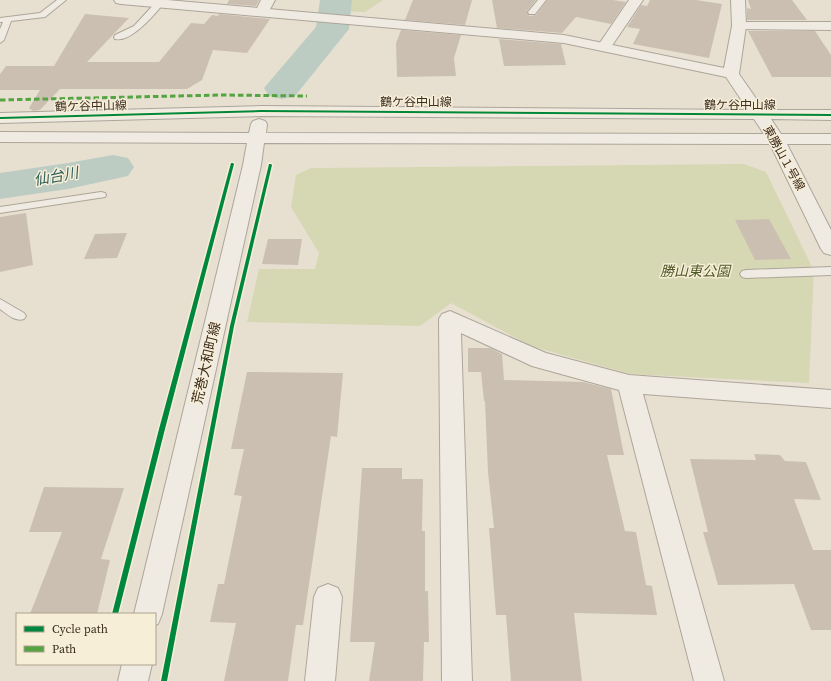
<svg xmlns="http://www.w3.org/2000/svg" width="831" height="681" viewBox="0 0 831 681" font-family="'Source Serif 4','Noto Sans JP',serif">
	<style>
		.green { fill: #d6d7b3 }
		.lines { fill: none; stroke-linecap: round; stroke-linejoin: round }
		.river { fill: #bcccc2; fill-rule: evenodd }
		.building { fill: #cbbfb2 }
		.service-casing { stroke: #ada599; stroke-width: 2 }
		.minor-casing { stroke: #ada599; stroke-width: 2 }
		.tertiary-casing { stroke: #ada599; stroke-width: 2 }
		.service { fill: #efebe3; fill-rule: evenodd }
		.minor { fill: #efebe3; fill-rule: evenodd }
		.tertiary { fill: #efebe3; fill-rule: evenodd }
		.quiet { stroke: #54a441; stroke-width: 3; stroke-dasharray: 5.5 3; stroke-linecap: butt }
		.cycleway-casing { stroke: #f7eed8; stroke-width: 3 }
		.cycleway { fill: #00873e; fill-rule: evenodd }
		.labels { text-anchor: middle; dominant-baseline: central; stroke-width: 3; stroke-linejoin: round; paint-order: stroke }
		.far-street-label { font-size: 12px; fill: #3d2e20; stroke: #f7eed8 }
		.park-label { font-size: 14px; font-style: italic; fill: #4d5a26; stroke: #f7eed8 }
		.street-label { font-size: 14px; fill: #3d2e20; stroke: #f7eed8 }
		.water-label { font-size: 15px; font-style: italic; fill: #2f5d5a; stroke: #f7eed8 }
	</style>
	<rect width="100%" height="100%" fill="#e7e0d1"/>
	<!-- green -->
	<path class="green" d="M340 0H383L365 12 337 11Z
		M744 164 766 172 814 271 809 383 630 374 531 346 451 303 420 326 247 322 259 269H315L319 253 291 207 296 175 311 168Z"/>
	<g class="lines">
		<!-- river -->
		<path class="river" d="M320 0H352L349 29 295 96 282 99 269 96 264 88 316 27Z
			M113 155 128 158 134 167 128 176 68 189 0 199V173L68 163Z"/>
	</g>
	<!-- building -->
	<path class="building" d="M229 0H259L256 6 227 4Z
		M413 0H472L465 25 405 20Z
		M492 0H536L527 11 529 16 536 15 547 0H613L626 2 611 24 576 17 562 33 497 28Z
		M650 0H696L722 4 709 58 633 44 640 29 627 27 641 5 647 6Z
		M748 0H792L807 20H747V8L751 9Z
		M85 14 129 18 87 62H159L191 23 204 24 212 15 218 16 219 14 270 19 247 53 213 50 202 80 187 89H60L40 110 33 111 29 108 40 90H0V74L6 66H54Z
		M401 30 461 35 454 58 456 76 397 77 396 43Z
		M748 31H815L831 55V77H772Z
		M499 39 561 44 566 65 504 66Z
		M26 213 33 265 0 272V217Z
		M769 219 791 259 755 260 735 220Z
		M127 233 117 258 84 259 95 234Z
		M268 239H302L298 265 262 264Z
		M468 348H490L502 354 504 380 583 382 611 389 624 455H607L625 531 636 532 646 585 652 586 657 615 574 613 582 681H511L506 615H496L489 528H494L488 472 485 401H484L481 372H468Z
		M247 372 343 373 337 437 331 436 303 625H296L288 681H224L236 623 210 622 218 584H224L242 496 234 495 244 449H231Z
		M754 454 780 455 785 461 806 462 821 500 794 499 813 550H831V630H811L794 584 718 585 703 532H708L690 459 756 460Z
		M362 468H402V479H423L422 531H425V591H428L429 642H424L423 681H369L375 642H350Z
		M44 487 124 488 101 559 110 560 97 614H30L62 532H29Z"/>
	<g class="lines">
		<!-- service casing -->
		<g class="service-casing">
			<path id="service" d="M57 0H66L45 17 11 21 4 40 0 43V29L3 22H0V18L40 13Z
				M538 0H546L535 14H529L528 12Z
				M157 1H160L164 3C155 14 131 43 115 39L114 37 115 35 134 26Z
				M101 192 105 193 106 195 105 197 0 213V207Z
				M831 267V275L746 278 742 277 740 274 742 271 746 270Z
				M0 299 24 313 26 316 24 319C15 322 7 314 0 309Z"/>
		</g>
		<!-- minor casing -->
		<g class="minor-casing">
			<path id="minor" d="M261 0H275L267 15H257L255 12Z
				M629 0H643L609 50 604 51 599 50 597 47Z
				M739 22H831V30L734 29 732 26 734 23Z
				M450 311 546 353 629 375 831 390V408L643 394 724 681H694L619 390 532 366 461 333 472 681H442L439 319 442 314Z
				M328 584 338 588 342 597 335 681H305L314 597 318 588Z"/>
		</g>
		<!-- tertiary casing -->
		<g class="tertiary-casing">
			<path id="tertiary" d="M114 0H167L564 35 724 68 732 26 731 0H745L746 26 739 74 764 110H831V120L771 119 781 134H831V144H787L831 230V255L824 253 821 249 770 144 264 143 261 165 162 614 158 624 155 625V614H134L243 165 247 143 0 142V132L249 133 251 124 253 121 259 119 265 121 267 124 266 133 764 134 754 119 261 116 0 123V113L261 106 748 110 726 77 564 43 121 4 116 3Z
				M122 664H152L148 681H118Z"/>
		</g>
		<!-- service -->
		<use href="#service" class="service"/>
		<!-- minor -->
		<use href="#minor" class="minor"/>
		<!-- tertiary -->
		<use href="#tertiary" class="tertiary"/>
		<!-- quiet -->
		<path class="quiet" d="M0 100 222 95 307 96"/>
		<!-- cycleway casing -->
		<g class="cycleway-casing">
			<path id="cycleway" d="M261 110 831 114V116L261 112 0 119V117Z
				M231 163H233L234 164 165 429 118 614H112L159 429Z
				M269 164H271L272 165 234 326 167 681H161L230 326Z"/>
		</g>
		<!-- cycleway -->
		<use href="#cycleway" class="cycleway"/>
	</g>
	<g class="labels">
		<!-- far-street labels -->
		<g class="far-street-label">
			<text x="416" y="102">鶴ケ谷中山線</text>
			<text x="740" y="105">鶴ケ谷中山線</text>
			<text transform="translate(91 106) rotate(-1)">鶴ケ谷中山線</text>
			<text transform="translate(784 158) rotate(61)">東勝山１号線</text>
		</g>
		<!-- park labels -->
		<g class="park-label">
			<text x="695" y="271">勝山東公園</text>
		</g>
		<!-- street labels -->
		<g class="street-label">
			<text transform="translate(206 363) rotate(-77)">荒巻大和町線</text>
		</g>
		<!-- water labels -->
		<g class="water-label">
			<text transform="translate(56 176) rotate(-10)">仙台川</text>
		</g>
	</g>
	<!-- legend -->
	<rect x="16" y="613" width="140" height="52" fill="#f7eed8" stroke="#ada18e"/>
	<rect x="24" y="626" width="20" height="6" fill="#00873e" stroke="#ada18e"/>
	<text x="52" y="633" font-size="12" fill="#3d2e20">Cycle path</text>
	<rect x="24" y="646" width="20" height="6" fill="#54a441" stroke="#ada18e"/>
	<text x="52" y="653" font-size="12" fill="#3d2e20">Path</text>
</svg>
